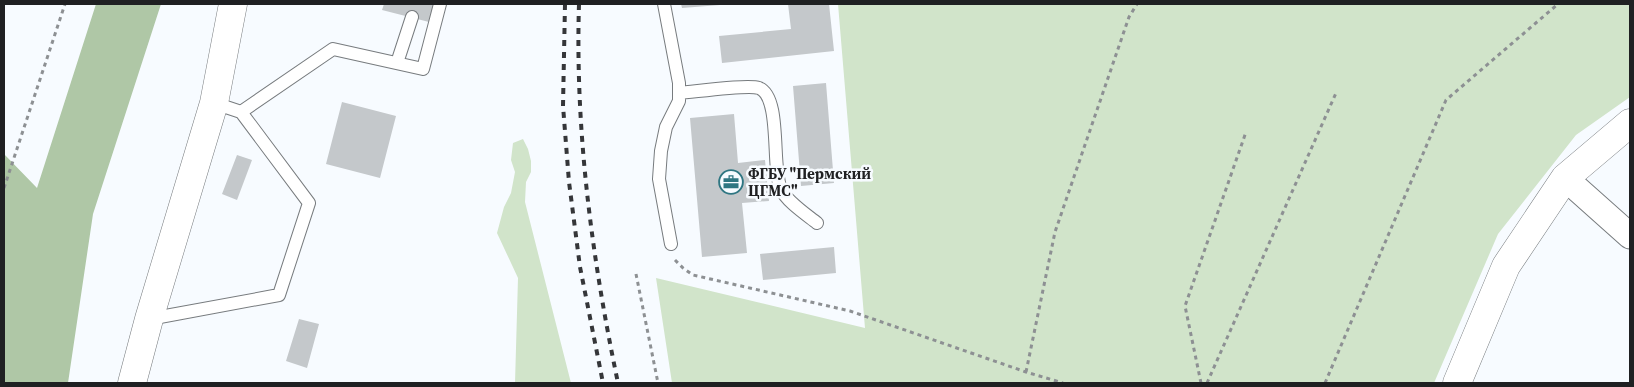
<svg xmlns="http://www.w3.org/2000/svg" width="1634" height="387" viewBox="0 0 1634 387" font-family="'Source Serif 4',serif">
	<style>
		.green { fill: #d1e4ca }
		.forest { fill: #afc7a6 }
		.building { fill: #c4c8cb }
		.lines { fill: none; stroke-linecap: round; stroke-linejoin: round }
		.service-casing { stroke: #777b7e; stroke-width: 14 }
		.minor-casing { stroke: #777b7e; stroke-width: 27 }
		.tertiary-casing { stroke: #777b7e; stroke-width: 29 }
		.primary-casing { stroke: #777b7e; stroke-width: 29 }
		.path { stroke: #8d9093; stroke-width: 3; stroke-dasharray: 4 4; stroke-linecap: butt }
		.service { stroke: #fff; stroke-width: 12 }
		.minor { stroke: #fff; stroke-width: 25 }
		.tertiary { stroke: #fff; stroke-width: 28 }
		.primary { stroke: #fff; stroke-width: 28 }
		.rail { stroke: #353639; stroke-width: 4; stroke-dasharray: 6 6; stroke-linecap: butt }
		.labels { text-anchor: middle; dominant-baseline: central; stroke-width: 5; stroke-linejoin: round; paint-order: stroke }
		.poi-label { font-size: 15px; font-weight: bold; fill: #1f2022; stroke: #f7fbff; text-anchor: start }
	</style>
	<rect width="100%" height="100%" fill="#f7fbff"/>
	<!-- green -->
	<path class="green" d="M838 4H1630V97L1576 135 1498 234 1434 383H672L656 278 865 328Z
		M523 139 528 149 531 161V172L526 182 525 202 571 383H515L518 278 497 233 504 207 511 193 515 172 511 160 513 143Z"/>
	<!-- forest -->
	<path class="forest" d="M96 4H161L93 214 68 383H4V154L37 188Z"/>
	<!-- building -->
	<path class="building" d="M384 4H434L429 22 382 10Z
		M681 4H720V5L682 8Z
		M788 4H829L834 51 722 63 719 36 791 29Z
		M826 83 834 183 801 186 793 86Z
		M342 102 396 116 380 178 326 164Z
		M734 114 738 163 765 160 769 201 742 203 747 253 702 257 690 118Z
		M237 155 252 160 237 200 222 194Z
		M834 247 836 273 763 280 760 254Z
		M299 319 319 324 307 368 286 361Z"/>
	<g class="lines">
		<!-- service casing -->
		<g class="service-casing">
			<path id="service" d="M664 4 679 83V101L666 127 661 151 659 179 671 244
				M397 63 412 17
				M679 93C694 92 748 84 759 88 782 97 771 168 781 189 786 201 807 215 817 223
				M241 112 333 49 423 69 440 4
				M149 319 279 295 309 203 241 112 214 103"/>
		</g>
		<!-- minor casing -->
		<g class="minor-casing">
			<path id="minor" d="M1565 178 1630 236"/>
		</g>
		<!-- tertiary casing -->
		<g class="tertiary-casing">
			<path id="tertiary" d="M1457 383 1506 266 1565 178 1630 123"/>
		</g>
		<!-- primary casing -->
		<g class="primary-casing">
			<path id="primary" d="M132 383 149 319 214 103 233 4"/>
		</g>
		<!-- path -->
		<path class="path" d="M4 188 65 4
			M675 260 683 268 693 275 850 311 1026 372 1063 383
			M636 274 658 383
			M1026 372 1055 232 1129 17 1137 4
			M1201 383 1185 306 1246 132
			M1207 383 1336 93
			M1325 383 1446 100 1558 4"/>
		<!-- service -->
		<use href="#service" class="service"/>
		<!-- minor -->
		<use href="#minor" class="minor"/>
		<!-- tertiary -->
		<use href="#tertiary" class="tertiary"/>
		<!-- primary -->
		<use href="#primary" class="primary"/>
		<!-- rail -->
		<path class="rail" d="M565 4 563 106 569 182 580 267 603 383
			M579 4C575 131 592 259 618 383"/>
	</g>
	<!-- icons -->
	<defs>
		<g id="office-ring" transform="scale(1.25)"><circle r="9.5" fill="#f7fbff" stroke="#2f7682" stroke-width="1.5"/><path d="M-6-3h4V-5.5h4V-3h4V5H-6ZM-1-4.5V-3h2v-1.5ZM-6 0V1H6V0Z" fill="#2f7682"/></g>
	</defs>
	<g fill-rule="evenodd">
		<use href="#office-ring" x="731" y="182"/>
	</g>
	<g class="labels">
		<!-- poi labels -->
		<g class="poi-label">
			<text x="748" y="173">ФГБУ "Пермский<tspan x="748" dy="17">ЦГМС"</tspan></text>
		</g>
	</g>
	<!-- border -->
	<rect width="1634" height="387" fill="none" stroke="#1f2022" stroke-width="10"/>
</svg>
